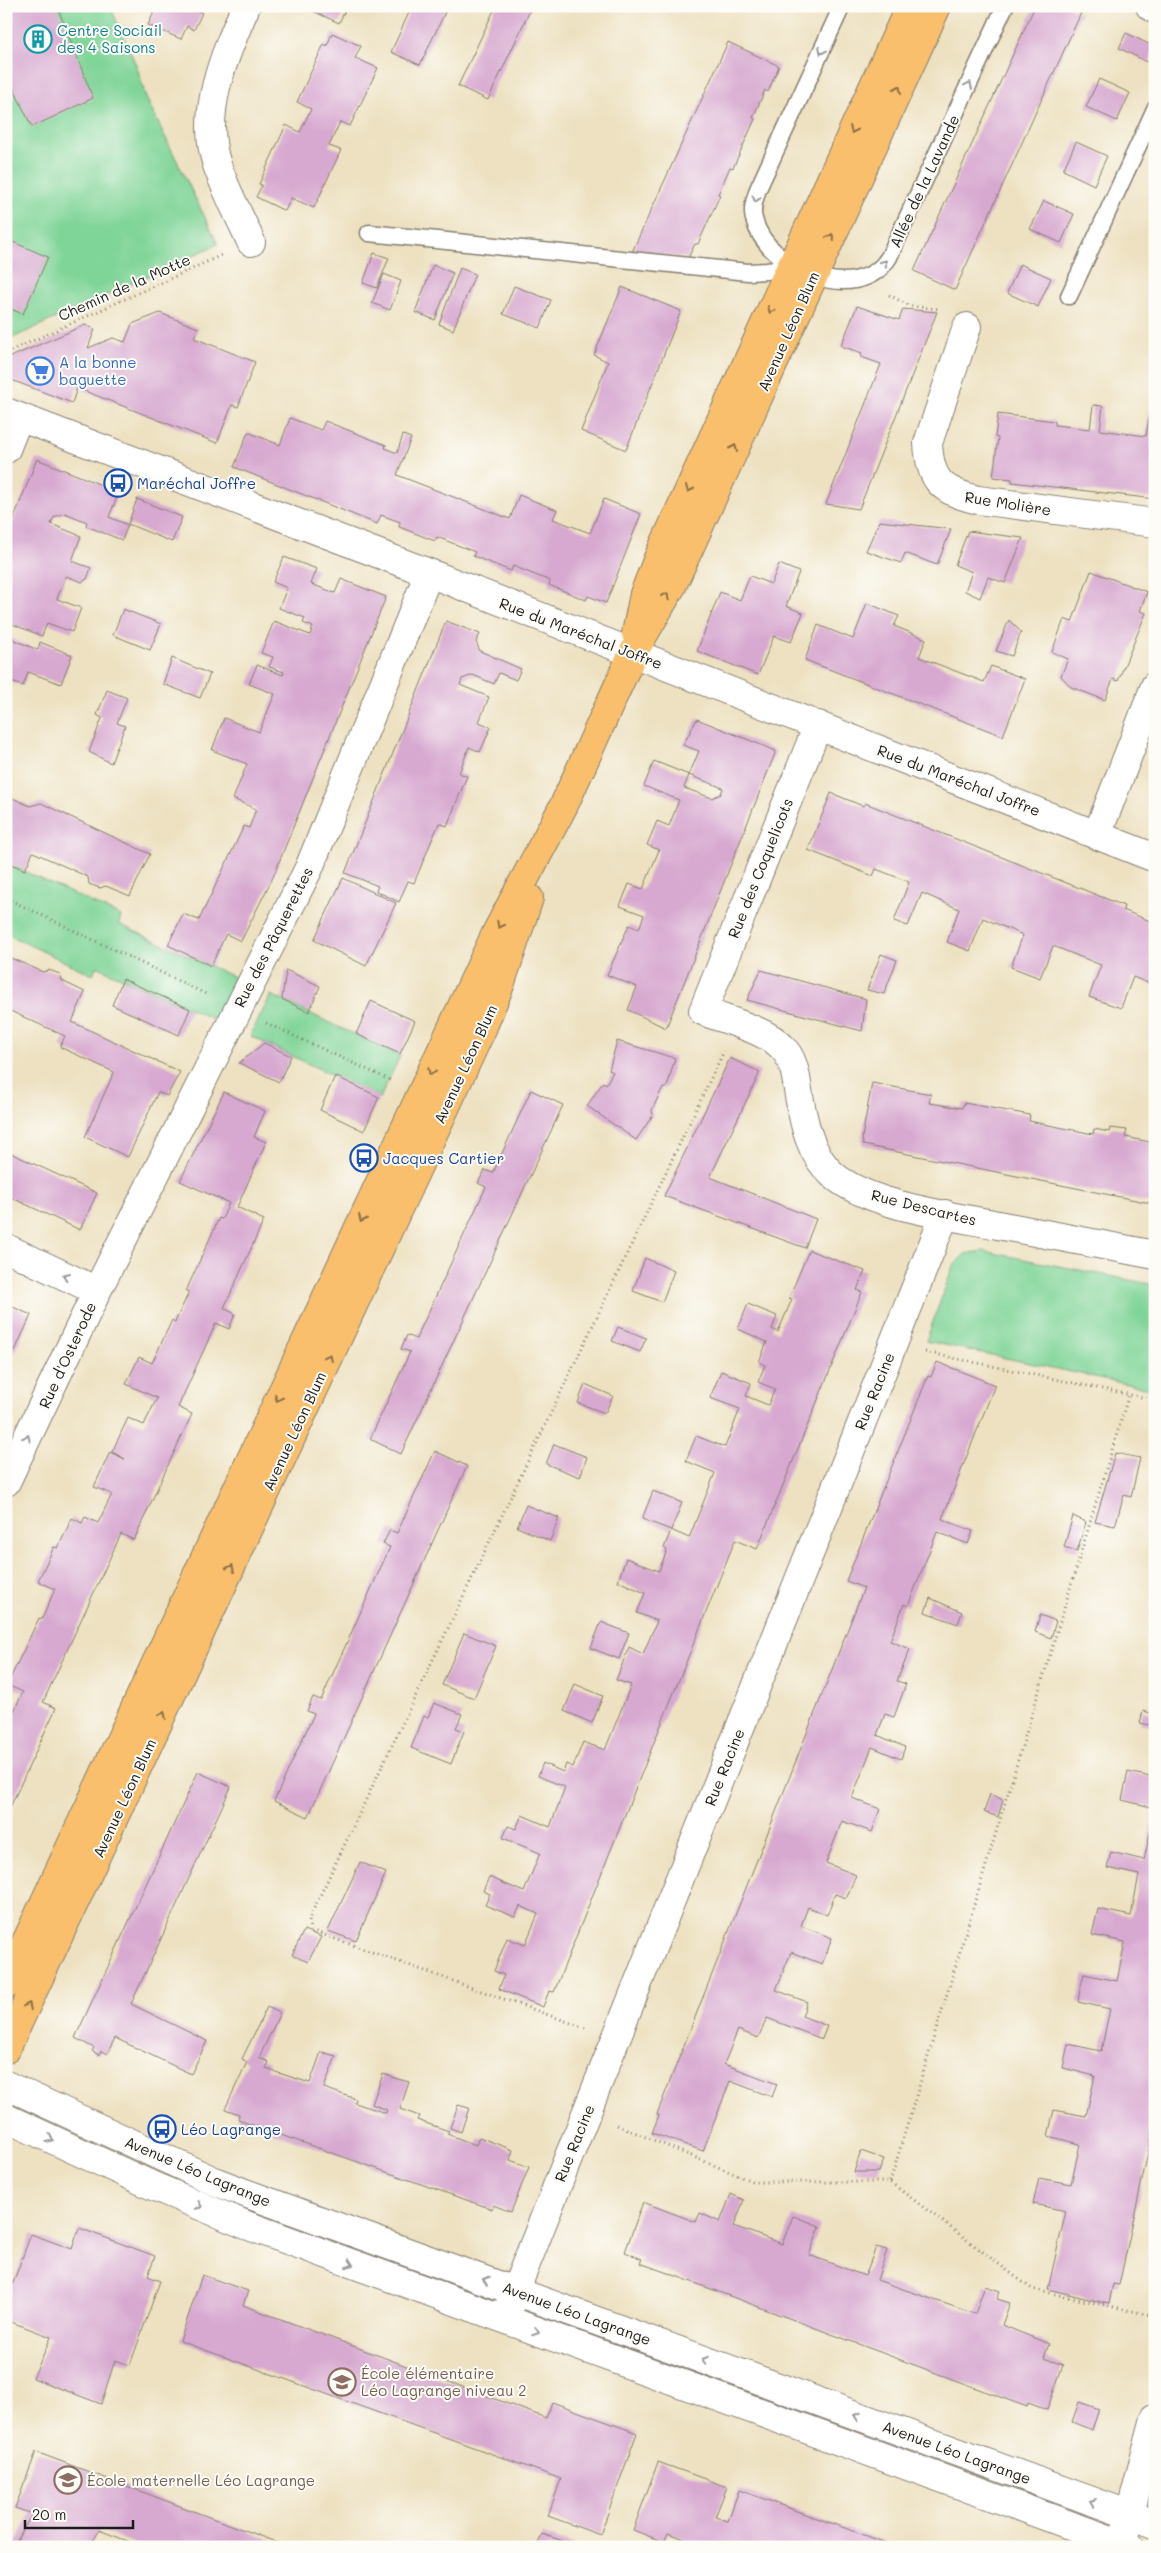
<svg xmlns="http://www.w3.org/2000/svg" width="1161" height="2553" viewBox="0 0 1161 2553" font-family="Mali,sans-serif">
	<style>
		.green { fill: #7fd497; stroke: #4e785a }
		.building { fill: #d7a8d0; fill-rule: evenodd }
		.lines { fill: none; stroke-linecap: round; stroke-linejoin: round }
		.service-casing { stroke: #847e6e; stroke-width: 19 }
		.minor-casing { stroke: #847e6e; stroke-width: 30 }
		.primary-casing { stroke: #847e6e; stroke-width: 30 }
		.path { stroke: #847e6e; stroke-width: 3; stroke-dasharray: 1 4; stroke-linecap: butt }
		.service { stroke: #fff; stroke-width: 16 }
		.minor { stroke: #fff; stroke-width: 28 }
		.primary { stroke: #f9bf6d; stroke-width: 28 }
		.oneway { stroke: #999 }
		.oneway2 { stroke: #8a6e44 }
		.labels { text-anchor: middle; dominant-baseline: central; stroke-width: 4; stroke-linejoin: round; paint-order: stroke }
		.culture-label { font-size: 15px; fill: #0d838f; stroke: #fdfcf7; text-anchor: start }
		.street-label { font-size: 15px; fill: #1c1c1c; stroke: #fdfcf7 }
		.shop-label { font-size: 15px; fill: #366cbe; stroke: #fdfcf7; text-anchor: start }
		.transit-label { font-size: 15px; fill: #164399; stroke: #fdfcf7; text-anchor: start }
		.education-label { font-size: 15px; fill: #785e54; stroke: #fdfcf7; text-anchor: start }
	</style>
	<rect width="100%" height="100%" fill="#fdfcf7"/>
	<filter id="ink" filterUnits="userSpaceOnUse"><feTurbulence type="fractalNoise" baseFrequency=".02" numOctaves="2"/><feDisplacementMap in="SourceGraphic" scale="10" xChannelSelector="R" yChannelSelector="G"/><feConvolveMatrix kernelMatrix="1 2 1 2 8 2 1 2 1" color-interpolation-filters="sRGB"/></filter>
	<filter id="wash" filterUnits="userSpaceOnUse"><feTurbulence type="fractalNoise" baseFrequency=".0096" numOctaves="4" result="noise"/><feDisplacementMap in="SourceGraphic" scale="20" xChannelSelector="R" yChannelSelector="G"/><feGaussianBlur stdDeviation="1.12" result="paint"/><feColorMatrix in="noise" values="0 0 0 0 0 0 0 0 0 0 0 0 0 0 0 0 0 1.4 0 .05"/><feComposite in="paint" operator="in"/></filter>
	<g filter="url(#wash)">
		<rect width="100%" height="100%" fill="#ede1c1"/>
		<!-- green -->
		<path class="green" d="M6 6H110L137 67 146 98 218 244 6 341Z
			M6 863 121 916 119 924 236 978 215 1020 96 966 93 975 6 934Z
			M271 995 400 1056 380 1098 250 1036Z
			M983 1251 1155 1285V1390L926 1341 953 1266 965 1254Z"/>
		<g id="blocks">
			<!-- building -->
			<path class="building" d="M6 6H57L93 98 32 127 6 73Z
				M141 6H196L195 10 202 13 194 30 187 26 181 39 148 25 154 12Z
				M302 6H347L339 23Z
				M412 6H448L420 65 391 52Z
				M496 6H532L488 100 458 86Z
				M1035 6H1066L1081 13 955 290 914 271Z
				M332 33 361 46 355 58 378 68 350 126 340 122 335 133 329 146 341 150 314 208 291 198 285 211 256 197 262 185 259 184 286 125 300 132 311 109 297 102 324 44 327 46Z
				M1126 33 1155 47 1149 63 1119 48Z
				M728 42 779 66 768 92 765 90 753 118 755 119 733 168 730 167 718 194 720 195 698 244H695L688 258 632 252Z
				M1099 79 1130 93 1117 121 1086 107Z
				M1076 142 1107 156 1094 185 1063 170Z
				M1044 201 1074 214 1061 243 1030 229Z
				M6 239 48 257 23 314 6 307Z
				M374 253 389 258 377 288 363 283Z
				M1020 264 1051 278 1038 307 1007 293Z
				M433 265 453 273 435 320 415 312Z
				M460 268 475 274 453 330 439 324Z
				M384 274 401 281 390 310 372 303Z
				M514 286 551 300 540 328 503 314Z
				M622 287 681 311 626 450 581 431 608 362 594 355Z
				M857 306 899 320 903 309 937 312 859 509 826 504 881 364 861 357 862 353 841 346Z
				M160 313 198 328 194 338 255 362 238 407 232 405 217 443 77 388 72 403 6 378V359L85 325 95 329 88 348 113 338 125 342 132 324Z
				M1093 405 1103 406 1100 430 1146 436 1150 411 1155 412V499L1012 482V479L993 477 998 438 995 437 998 414 1055 421V425L1090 429Z
				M290 418 321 430 325 421 386 445 385 448 397 453 403 435 411 438 397 475 510 519 519 495 557 510 553 519 590 533 604 499 641 514 606 603 588 596 586 600 549 585 550 581 513 566 511 571 473 556 475 552 437 537 435 541 399 527 400 522 381 515 377 524 234 467 248 432 280 445Z
				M37 459 119 492 109 517 128 525 122 540 86 526 87 522 65 513 54 517 51 524 81 536 72 561 91 568 87 579 82 582 66 576 57 599 81 608 72 632 47 623 42 636 12 624 9 631 14 640 38 650 40 642 72 655 61 684 28 672 23 686 11 682 6 695V538Z
				M137 499 182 517 172 542 128 524Z
				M879 521 951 529 937 565 905 553 901 563 866 551Z
				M968 531 1023 538 1005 583 988 577 980 598 965 591 972 572 955 565Z
				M284 557 317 569 311 584 335 593 341 579 386 597 273 877 241 941 226 934 211 966 168 945 183 914 199 920 244 826 249 828 256 809 233 799 247 764 212 750 224 718 259 732 275 694 249 684 257 665 283 675 284 672 269 667 273 657 261 653 274 621 310 635 313 627 303 623 305 618 279 608 287 588 273 582Z
				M779 564 799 572 786 606 803 613 791 642 774 636 758 675 697 651 720 592 740 600 750 576 771 584Z
				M1091 571 1147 592 1140 611 1146 613 1118 681 1113 679 1105 700 1071 687 1061 676 1068 659 1052 652 1064 619 1072 622Z
				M867 603 899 616 894 626 926 639 919 657 984 682 991 666 1025 679 1003 736 805 660 818 625 853 639Z
				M123 609 161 624 150 650 113 635Z
				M1009 620 1021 632 1012 656 996 651Z
				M446 621 480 634 476 642 480 651 521 669 516 680 499 673 494 684 473 675 462 679 460 685 489 697 479 722 491 727 480 752 469 747 459 773 467 776 447 826 439 823 414 883 408 881 399 902 376 891 378 886 345 873Z
				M172 658 210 674 200 698 163 684Z
				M107 690 127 698 117 723 125 726 111 763 89 752 102 718 97 715Z
				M697 719 776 751 666 1028 628 1010 637 987 607 975 629 925 639 929 644 915 620 906 629 884 643 889 659 850 647 845 657 821 669 826 679 800 644 786 654 761 689 775 699 751 683 745ZM689 775 723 788 721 794 712 798 684 788Z
				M831 793 863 806 865 803 1092 893 1124 906 1123 910 1155 923V986L1133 977 1121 1008 1089 997 1101 965 1053 946 1040 978 1011 967 1023 935 983 918 970 951 947 942 959 909 922 893 908 926 894 921 909 882 876 869 873 876 808 850Z
				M6 795 30 806 41 803 150 854 130 896 106 886 100 888 89 884 88 877 33 852 25 870 6 862Z
				M343 878 396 903 366 966 314 940Z
				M881 954 897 960 884 994 867 990Z
				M6 956 43 972 49 970 60 974 62 981 85 992 72 1022 180 1072 167 1096 158 1092 128 1157 85 1137 114 1072 60 1047 65 1036 6 1009Z
				M286 970 320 986 309 1012 282 999Z
				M761 970 866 999 862 1031 747 1000Z
				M123 979 190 1009 179 1035 112 1005Z
				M371 1001 415 1021 400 1054 356 1034Z
				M617 1041 675 1058 667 1087 662 1089 652 1110 653 1115 636 1140 587 1106 603 1082 606 1084 613 1072 609 1070Z
				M264 1043 291 1056 279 1082 239 1063Z
				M730 1058 760 1072 710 1177 816 1219 805 1248 664 1196Z
				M335 1076 379 1097 364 1131 320 1110Z
				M872 1083 931 1094 929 1103 962 1108 964 1103 1030 1115 1029 1121 1093 1134 1094 1129 1109 1132 1110 1128 1127 1130 1125 1137 1155 1143V1204L863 1145 862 1137Z
				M531 1090 563 1105 401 1454 370 1439 410 1352 401 1349 407 1335 416 1339 486 1187 478 1183 485 1170 493 1173Z
				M224 1092 265 1111 254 1137 266 1142 237 1207 264 1220 224 1308 235 1314 229 1329 216 1323 178 1407 192 1414 163 1476 134 1540 121 1534 43 1702 56 1708 6 1816V1720L9 1721 23 1692 7 1685 39 1618 42 1619 55 1589 38 1581 54 1547 58 1548 72 1518 82 1523 85 1517 98 1523 112 1494 94 1487 110 1452 125 1459 112 1452 128 1418 144 1425 157 1398 126 1384 139 1357 152 1363 172 1320 175 1322 189 1292 186 1291 219 1218 222 1219 229 1203 180 1181Z
				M6 1151 97 1193 80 1230 6 1195Z
				M809 1250 865 1271 857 1290 862 1292 757 1549 735 1540 554 1992 549 1991 543 2007 499 1989 504 1975 494 1971 507 1938 525 1945 538 1914 520 1906 515 1917 485 1905 490 1894 483 1891 489 1877 524 1892 540 1853 503 1838 508 1826 516 1829 522 1815 550 1827 565 1787 538 1776 543 1763 563 1772 566 1764 573 1767 583 1742 605 1750 631 1685 616 1680 629 1647 643 1654 657 1621 637 1613 645 1593 618 1581 626 1558 659 1571 667 1550 664 1548 671 1530 689 1538 715 1473 686 1461 696 1436 725 1447 740 1409 710 1398 721 1371 751 1383 746 1396 768 1405 775 1389 758 1382 765 1365 759 1362 767 1342 738 1329 748 1304 777 1316 772 1329 778 1332 792 1299 789 1298Z
				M645 1258 674 1271 662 1302 633 1291Z
				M6 1304 31 1315 14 1353 6 1349Z
				M618 1327 646 1338 640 1352 612 1341Z
				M937 1362 995 1385 942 1519 973 1531 968 1544 937 1532 908 1606 904 1604 890 1641 910 1649 897 1681 906 1684 894 1717 885 1714 877 1735 905 1747 901 1759 872 1747 852 1798 880 1809 872 1832 842 1821 826 1863 856 1875 851 1887 846 1898 835 1894 827 1915 808 1907 801 1926 832 1938 827 1952 822 1964 791 1952 776 1990 807 2002 802 2016 827 2026 822 2039 767 2018 758 2038 738 2030 724 2064 777 2084 772 2097 730 2081 703 2151 652 2133 659 2115 657 2114 864 1588 846 1581 928 1376 931 1377Z
				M585 1384 613 1396 605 1413 578 1403Z
				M554 1444 587 1457 580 1477 546 1464Z
				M435 1451 467 1466 308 1817 274 1801 314 1714 307 1711 313 1697 321 1700 390 1547 383 1544 390 1530 397 1533Z
				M1115 1453 1140 1458 1131 1497 1124 1495 1115 1526 1095 1522Z
				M653 1491 682 1503 671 1530 642 1519Z
				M526 1505 559 1518 550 1541 517 1527Z
				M1073 1516 1086 1522 1077 1551 1064 1547Z
				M930 1598 962 1612 958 1624 925 1612Z
				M1040 1615 1056 1621 1051 1638 1035 1632Z
				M601 1622 629 1633 619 1659 591 1648Z
				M464 1633 496 1646 474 1698 442 1685Z
				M575 1684 603 1696 592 1723 564 1711Z
				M434 1703 462 1714 456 1728 464 1731 451 1764 411 1748 424 1716 428 1717Z
				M1143 1711 1155 1714V1726L1140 1723Z
				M198 1772 231 1787 131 2004 207 2041 191 2074 115 2038 107 2054 101 2051 99 2055 92 2051 94 2048 75 2038Z
				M1128 1772 1155 1778V1808L1122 1800Z
				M990 1794 1003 1800 998 1817 984 1812Z
				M1155 1810V2121L1119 2285 1113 2284 1109 2304 1048 2289 1066 2211 1033 2204 1039 2178 1071 2184 1080 2144 1048 2136 1054 2110 1086 2116 1095 2076 1063 2068 1068 2044 1101 2051 1110 2009 1078 2002 1080 1989 1084 1974 1117 1981 1125 1942 1092 1935 1098 1909 1131 1916 1139 1875 1107 1868 1111 1852 1144 1860Z
				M360 1862 386 1873 356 1941 328 1931Z
				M304 1930 321 1937 308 1962 292 1955Z
				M267 2007 280 2013 259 2058 269 2062 266 2069 310 2083 321 2052 336 2056 324 2088 356 2099 355 2103 386 2113 387 2110 372 2104 383 2074 398 2079 409 2082 400 2109 419 2116 417 2120 449 2131 447 2134 476 2145 479 2137 513 2150 510 2160 529 2167 511 2212 493 2205 492 2209 238 2120 239 2114 225 2109 247 2062 242 2059Z
				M458 2105 469 2108 461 2132 450 2128Z
				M861 2151 884 2159 879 2172H854Z
				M731 2194 744 2200 734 2226 782 2244 793 2216 820 2226 809 2255 865 2276 876 2247 887 2250 877 2280 897 2287 975 2314 985 2286 1000 2291 997 2299 1010 2303 1002 2325 1049 2344 1044 2358 1063 2365 1047 2410 1028 2403 1027 2407 676 2276 640 2263 642 2259 625 2252 643 2202 696 2222 700 2213 720 2222Z
				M79 2228 155 2256 148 2276 160 2281 130 2365 115 2360 101 2404 33 2378 51 2337 6 2320V2302L31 2234 72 2249Z
				M202 2275 248 2291 243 2305 546 2418 552 2402 637 2433 600 2535 548 2516 561 2479 180 2341Z
				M1079 2402 1099 2409 1092 2430 1072 2422Z
				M36 2452 289 2547H143L99 2530 91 2544 95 2547H13L32 2514 15 2508Z
				M658 2462 727 2487 715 2517 728 2521 739 2490 892 2545 705 2547 668 2533 664 2542 633 2530Z
				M542 2534 578 2546V2547H537Z"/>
		</g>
	</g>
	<g filter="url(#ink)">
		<use href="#blocks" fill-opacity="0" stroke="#847e6e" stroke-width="1"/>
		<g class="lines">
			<!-- service casing -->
			<g class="service-casing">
				<path id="service" d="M842 6 758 189C755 199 751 209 754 219 766 269 858 308 889 257L1005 6
					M369 233 748 272 767 271 791 266
					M1069 296 1155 109"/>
			</g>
			<!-- minor casing -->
			<g class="minor-casing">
				<path id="minor" d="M246 6C225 54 199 112 217 165 226 191 240 217 251 242
					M1150 6 1155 9
					M967 327 928 443C930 482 942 491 978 500L1155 523
					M6 412 429 573 1155 858
					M6 449 19 417
					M818 725 703 1011C725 1020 766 1030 782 1047 795 1060 796 1078 799 1096 804 1124 810 1154 832 1174 868 1206 952 1216 998 1225 1050 1235 1103 1245 1155 1255
					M1097 835 1155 686
					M6 1248 97 1291 6 1482
					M97 1291 309 868 429 573
					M6 2085 214 2181 245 2193 1155 2524
					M6 2118 153 2186 246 2225 1130 2547
					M508 2309 945 1214
					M1125 2533 1155 2418"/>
			</g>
			<!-- primary casing -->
			<g class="primary-casing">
				<path id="primary" d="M636 634 644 594 658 558 910 6
					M6 1985 497 931 564 805 633 653 672 586 937 6
					M6 2049 482 1029 500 985 529 898"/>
			</g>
			<!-- path -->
			<path class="path" d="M889 295 910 306 940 309
				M6 353 222 255
				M6 898 208 995
				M266 1023 392 1081
				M925 1352 1155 1400
				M585 2028 310 1930 309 1919 724 1051
				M617 2125 754 2182H890L1032 2289 1155 2316
				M890 2182 1129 1394"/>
			<!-- service -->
			<use href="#service" class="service"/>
			<!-- minor -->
			<use href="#minor" class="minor"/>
			<!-- primary -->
			<use href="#primary" class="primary"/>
		</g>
		<!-- one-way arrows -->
		<defs><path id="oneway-chevron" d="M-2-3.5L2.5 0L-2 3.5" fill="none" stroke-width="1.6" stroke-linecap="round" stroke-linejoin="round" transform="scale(1.25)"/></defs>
		<g class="oneway">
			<use href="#oneway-chevron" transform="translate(822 51) rotate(115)"/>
			<use href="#oneway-chevron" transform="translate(969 85) rotate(-65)"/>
			<use href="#oneway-chevron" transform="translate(756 199) rotate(104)"/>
			<use href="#oneway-chevron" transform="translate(884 263) rotate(-51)"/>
			<use href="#oneway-chevron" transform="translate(66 1276) rotate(-155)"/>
			<use href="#oneway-chevron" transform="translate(27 1438) rotate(-65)"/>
			<use href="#oneway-chevron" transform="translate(50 2139) rotate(25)"/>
			<use href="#oneway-chevron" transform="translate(199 2206) rotate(24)"/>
			<use href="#oneway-chevron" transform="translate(350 2264) rotate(20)"/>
			<use href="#oneway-chevron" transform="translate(486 2280) rotate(-160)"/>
			<use href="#oneway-chevron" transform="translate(536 2332) rotate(21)"/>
			<use href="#oneway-chevron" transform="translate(705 2360) rotate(-160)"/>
			<use href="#oneway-chevron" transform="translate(857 2416) rotate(-160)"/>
			<use href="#oneway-chevron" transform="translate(1092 2502) rotate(-160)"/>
		</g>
		<g class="oneway2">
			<use href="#oneway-chevron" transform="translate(898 89) rotate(-65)"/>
			<use href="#oneway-chevron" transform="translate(853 130) rotate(115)"/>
			<use href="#oneway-chevron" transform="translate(831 237) rotate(-65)"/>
			<use href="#oneway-chevron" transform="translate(771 310) rotate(114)"/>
			<use href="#oneway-chevron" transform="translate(734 448) rotate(-66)"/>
			<use href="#oneway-chevron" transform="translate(689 489) rotate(114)"/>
			<use href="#oneway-chevron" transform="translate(666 596) rotate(-62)"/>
			<use href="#oneway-chevron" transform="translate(500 925) rotate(117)"/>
			<use href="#oneway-chevron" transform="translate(431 1072) rotate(115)"/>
			<use href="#oneway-chevron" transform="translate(362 1219) rotate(115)"/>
			<use href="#oneway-chevron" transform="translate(329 1357) rotate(-65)"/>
			<use href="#oneway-chevron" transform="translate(278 1398) rotate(115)"/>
			<use href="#oneway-chevron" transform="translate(231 1568) rotate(-65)"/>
			<use href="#oneway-chevron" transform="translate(163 1715) rotate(-65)"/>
			<use href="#oneway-chevron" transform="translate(28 2006) rotate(-65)"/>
		</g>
	</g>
	<!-- icons -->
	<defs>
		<g id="building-ring" transform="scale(1.4375)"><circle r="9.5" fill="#fdfcf7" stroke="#0f9aa8" stroke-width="1.5"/><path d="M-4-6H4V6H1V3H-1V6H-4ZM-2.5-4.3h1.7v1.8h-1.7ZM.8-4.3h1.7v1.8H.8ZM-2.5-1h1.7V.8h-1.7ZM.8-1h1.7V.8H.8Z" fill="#0f9aa8"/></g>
		<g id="supermarket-ring" transform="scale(1.4375)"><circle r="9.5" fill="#fdfcf7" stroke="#3f7fe0" stroke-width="1.5"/><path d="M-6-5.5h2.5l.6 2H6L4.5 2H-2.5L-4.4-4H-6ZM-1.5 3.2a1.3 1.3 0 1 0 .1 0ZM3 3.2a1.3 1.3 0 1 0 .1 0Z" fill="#3f7fe0"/></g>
		<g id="bus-ring" transform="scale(1.4375)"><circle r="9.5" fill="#fdfcf7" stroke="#1a4fb4" stroke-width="1.5"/><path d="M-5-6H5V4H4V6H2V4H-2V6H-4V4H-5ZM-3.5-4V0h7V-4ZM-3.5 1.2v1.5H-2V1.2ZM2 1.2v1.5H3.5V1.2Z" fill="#1a4fb4"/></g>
		<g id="school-ring" transform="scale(1.4375)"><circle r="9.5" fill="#fdfcf7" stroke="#8d6e63" stroke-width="1.5"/><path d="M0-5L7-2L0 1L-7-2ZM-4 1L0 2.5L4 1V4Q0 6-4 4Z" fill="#8d6e63"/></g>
	</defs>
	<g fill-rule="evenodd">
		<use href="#building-ring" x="38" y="39"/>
		<use href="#supermarket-ring" x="40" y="371"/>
		<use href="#bus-ring" x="118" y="483"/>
		<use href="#bus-ring" x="364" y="1158"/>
		<use href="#bus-ring" x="162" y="2129"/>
		<use href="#school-ring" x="342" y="2382"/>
		<use href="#school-ring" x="68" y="2480"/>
	</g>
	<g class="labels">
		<!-- culture labels -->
		<g class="culture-label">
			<text x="57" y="30">Centre Sociail<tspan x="57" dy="17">des 4 Saisons</tspan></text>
		</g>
		<!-- street labels -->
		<g class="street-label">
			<text transform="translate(924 181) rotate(-65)">Allée de la Lavande</text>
			<text transform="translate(124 287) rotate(-24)">Chemin de la Motte</text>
			<text transform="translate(788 331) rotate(-66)">Avenue Léon Blum</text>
			<text transform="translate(1008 503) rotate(9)">Rue Molière</text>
			<text transform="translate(581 633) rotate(21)">Rue du Maréchal Joffre</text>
			<text transform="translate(959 780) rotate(21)">Rue du Maréchal Joffre</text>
			<text transform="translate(760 868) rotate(-68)">Rue des Coquelicots</text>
			<text transform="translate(273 937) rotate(-63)">Rue des Pâquerettes</text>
			<text transform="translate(465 1064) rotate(-65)">Avenue Léon Blum</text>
			<text transform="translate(924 1207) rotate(14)">Rue Descartes</text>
			<text transform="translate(67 1355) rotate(-65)">Rue d'Osterode</text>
			<text transform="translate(874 1391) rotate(-68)">Rue Racine</text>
			<text transform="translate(294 1431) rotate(-65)">Avenue Léon Blum</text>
			<text transform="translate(724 1767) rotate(-68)">Rue Racine</text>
			<text transform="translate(124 1798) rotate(-65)">Avenue Léon Blum</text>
			<text transform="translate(574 2143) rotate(-68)">Rue Racine</text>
			<text transform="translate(198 2171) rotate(23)">Avenue Léo Lagrange</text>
			<text transform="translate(577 2313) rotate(20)">Avenue Léo Lagrange</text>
			<text transform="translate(957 2452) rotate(20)">Avenue Léo Lagrange</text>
		</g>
		<!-- shop labels -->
		<g class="shop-label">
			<text x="59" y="362">A la bonne<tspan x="59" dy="17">baguette</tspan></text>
		</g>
		<!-- transit labels -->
		<g class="transit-label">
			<text x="137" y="483">Maréchal Joffre</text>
			<text x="383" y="1158">Jacques Cartier</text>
			<text x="181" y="2129">Léo Lagrange</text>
		</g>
		<!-- education labels -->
		<g class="education-label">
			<text x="361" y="2373">École élémentaire<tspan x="361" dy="17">Léo Lagrange niveau 2</tspan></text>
			<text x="87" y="2480">École maternelle Léo Lagrange</text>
		</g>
	</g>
	<!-- margin -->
	<rect width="1161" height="2553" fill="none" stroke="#fdfcf7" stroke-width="25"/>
	<!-- scale -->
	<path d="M25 2520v8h108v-8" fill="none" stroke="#1c1c1c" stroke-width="2.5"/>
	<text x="32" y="2520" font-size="15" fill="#1c1c1c" stroke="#fdfcf7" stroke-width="4" paint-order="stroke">20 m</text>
</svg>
